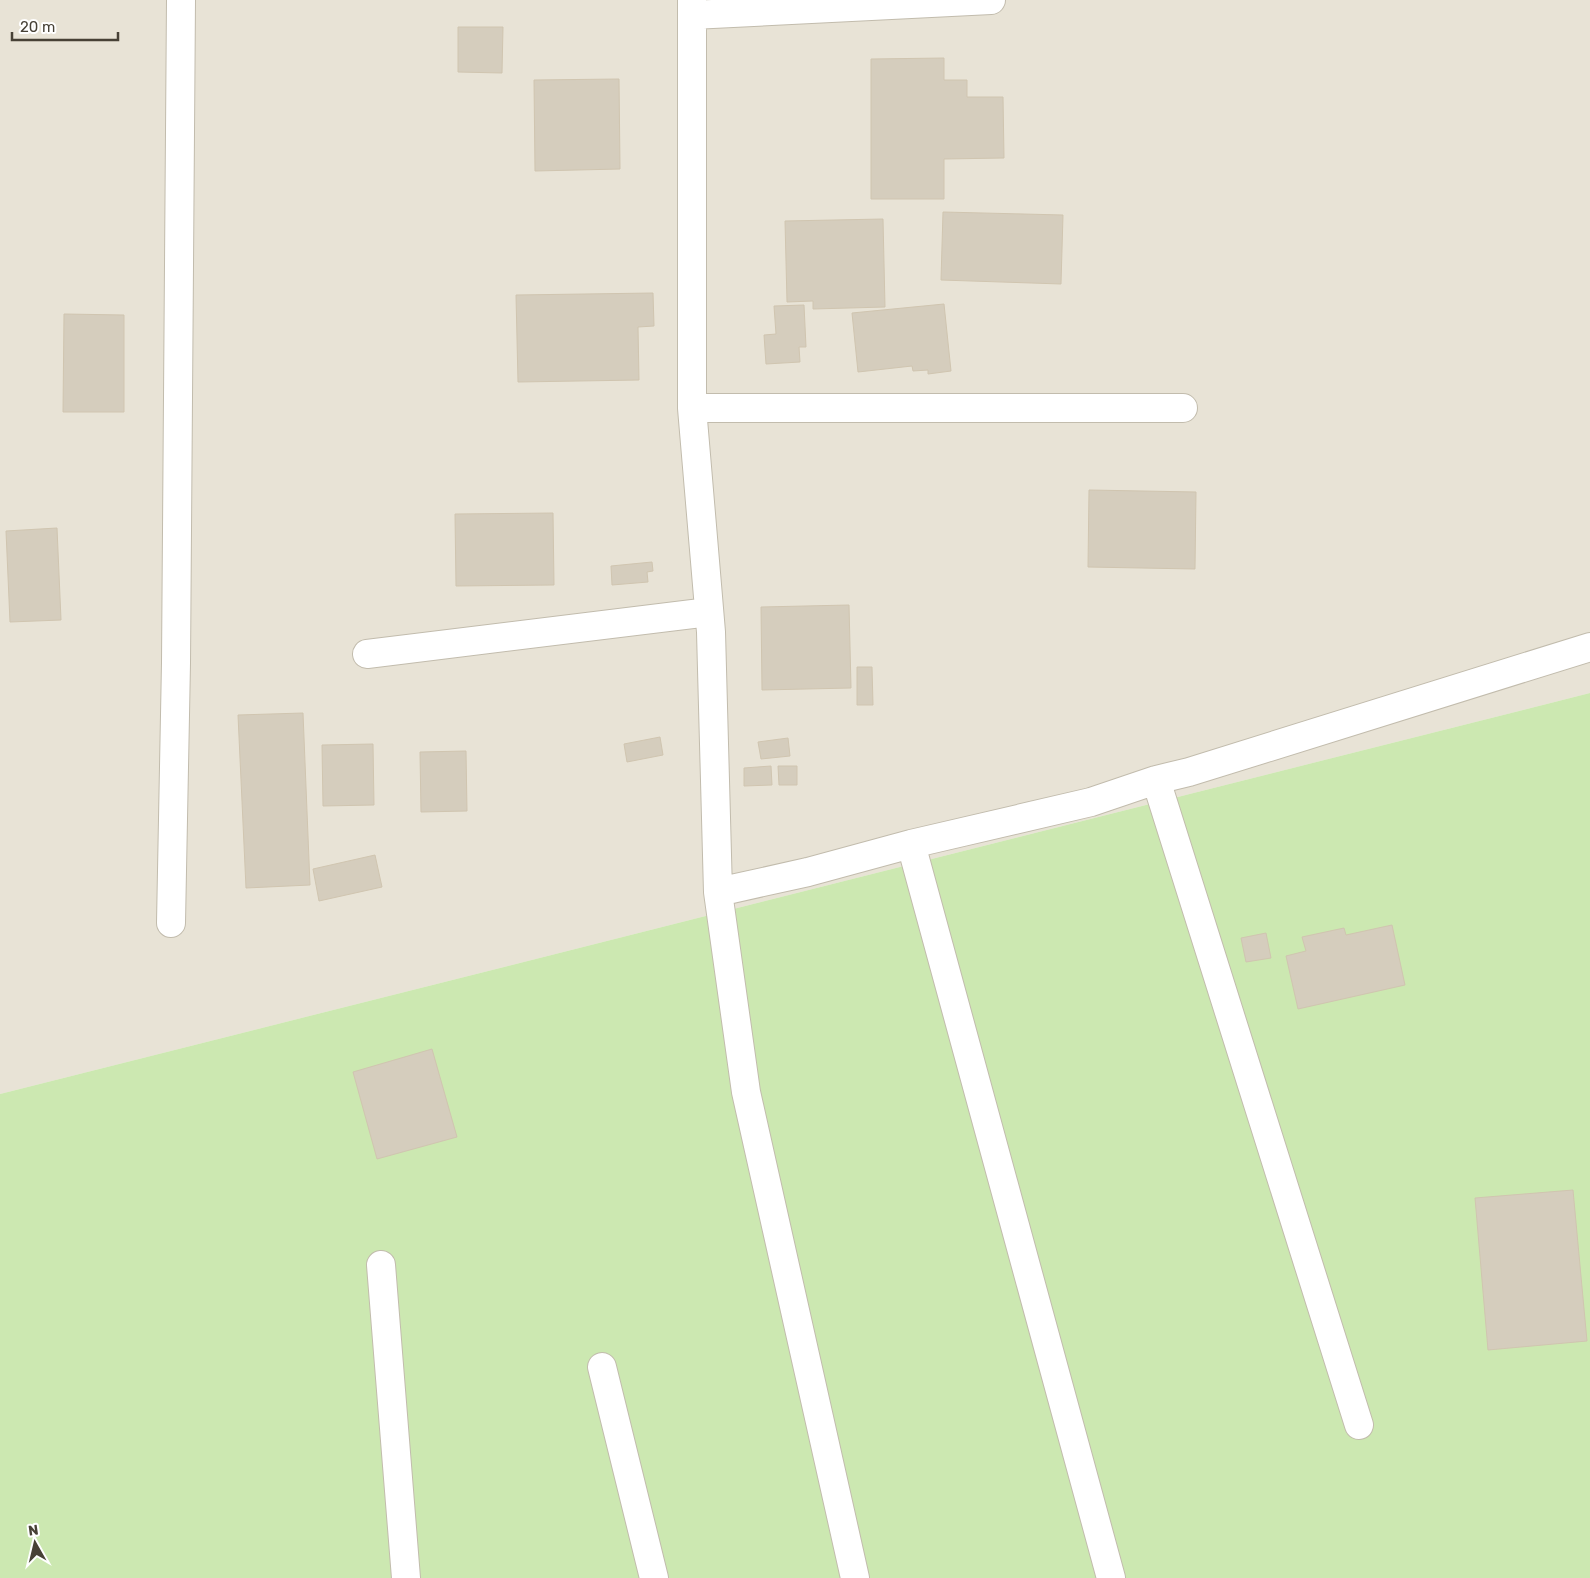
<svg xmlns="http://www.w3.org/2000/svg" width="1590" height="1578" viewBox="0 0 1590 1578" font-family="Rubik,sans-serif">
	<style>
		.residential { fill: #e8e3d6 }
		.green { fill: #cce8b1 }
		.building { fill: #d5cdbd; stroke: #d0c5b0 }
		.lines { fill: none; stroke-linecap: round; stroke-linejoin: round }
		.street-casing { stroke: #c2bcad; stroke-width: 30 }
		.street { stroke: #fff; stroke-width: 28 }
	</style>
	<rect width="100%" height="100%" fill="#f4f1e8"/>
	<!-- residential -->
	<path class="residential" d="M0 0H1590V693L0 1094Z"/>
	<!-- green -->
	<path class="green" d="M1590 693V1578H0V1094Z"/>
	<!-- building -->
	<path class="building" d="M458 27H503L502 73 458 72Z
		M944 58V80H967V97H1003L1004 158 944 159V199H871V59Z
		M619 79 620 169 535 171 534 80Z
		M943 212 1063 215 1061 284 941 280Z
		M883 219 885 307 813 309V301L787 302 785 221Z
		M653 293 654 326 638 327 639 380 518 382 516 295Z
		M944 304 951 371 928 374V370L913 371 912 366 858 372 852 313Z
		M804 305 806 347H799L800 362 766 364 764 335 776 334 774 306Z
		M64 314 124 315V412H63Z
		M1089 490 1196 492 1195 569 1088 567Z
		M553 513 554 585 456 586 455 514Z
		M57 528 61 620 10 622 6 531Z
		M652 562 653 571 647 572 648 582 612 585 611 566Z
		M849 605 851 688 762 690 761 607Z
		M857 667H872L873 705H857Z
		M303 713 310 885 246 888 238 715Z
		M660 737 663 755 627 762 624 744Z
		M788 738 790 756 761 759 758 742Z
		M373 744 374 805 323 806 322 745Z
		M466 751 467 811 421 812 420 752Z
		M771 766 772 785 744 786V768Z
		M778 766H797V785H779Z
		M375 855 382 887 319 901 313 869Z
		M1392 925 1405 985 1298 1009 1286 956 1306 951 1302 937 1344 928 1346 935Z
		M1266 933 1271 958 1246 962 1241 938Z
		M432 1049 457 1137 377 1159 353 1072Z
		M1573 1190 1587 1341 1488 1350 1475 1198Z"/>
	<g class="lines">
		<!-- street casing -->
		<g class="street-casing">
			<path id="street" d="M692 0V408L711 632 718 892 746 1092 855 1578
				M692 15 991 0
				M692 408H1183
				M367 654 709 612
				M1156 780 1359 1425
				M911 844 1111 1578
				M718 892 808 872 911 844 1091 802 1156 780 1189 772 1590 647
				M171 923 176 663 181 0
				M381 1265 406 1578
				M602 1367 654 1578"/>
		</g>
		<!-- street -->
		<use href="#street" class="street"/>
	</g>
	<!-- north arrow -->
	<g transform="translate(35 1543) rotate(352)" stroke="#ffffff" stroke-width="4" paint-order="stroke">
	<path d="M0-4L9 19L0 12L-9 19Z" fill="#474136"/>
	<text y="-8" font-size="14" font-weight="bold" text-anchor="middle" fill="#474136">N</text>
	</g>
	<!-- scale -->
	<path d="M12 32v8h106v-8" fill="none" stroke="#474136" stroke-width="2.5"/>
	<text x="20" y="32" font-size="15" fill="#474136" stroke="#ffffff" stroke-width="4" paint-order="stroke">20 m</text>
</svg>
